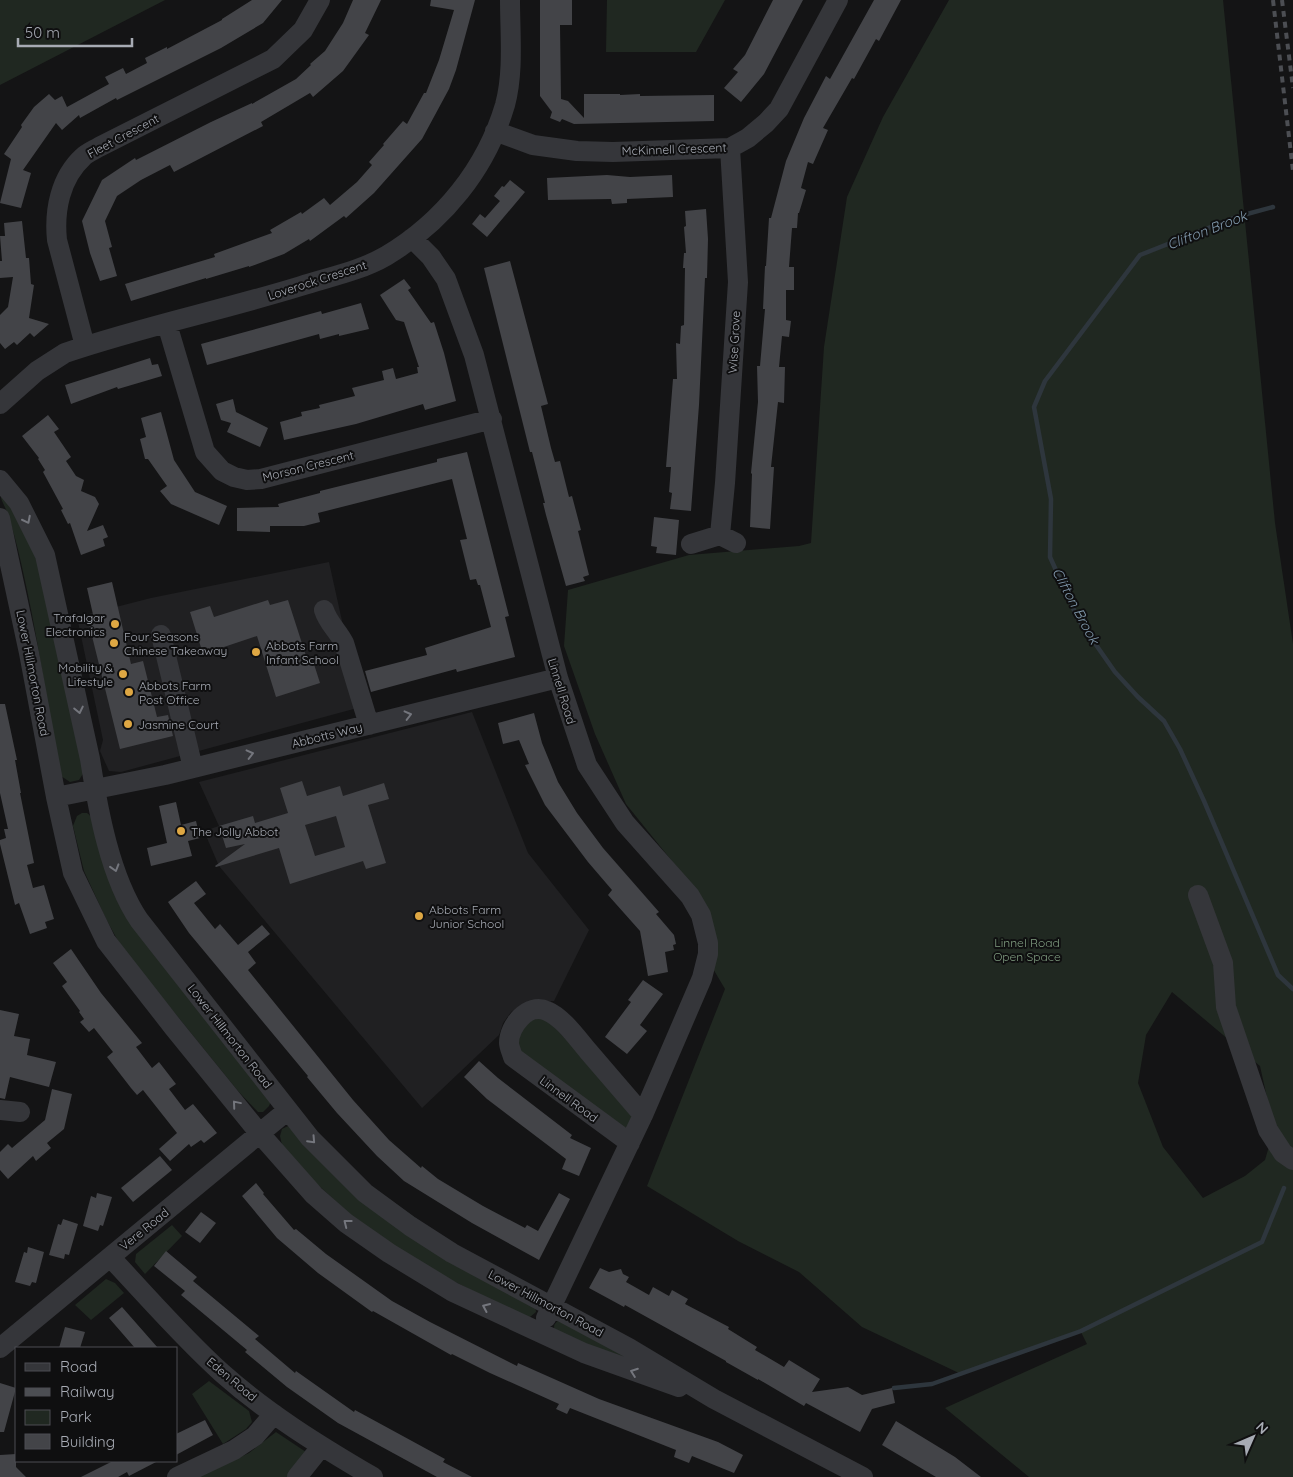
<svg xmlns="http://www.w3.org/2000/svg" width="1293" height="1477" viewBox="0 0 1293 1477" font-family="Quicksand,sans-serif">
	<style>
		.built { fill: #202022 }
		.green { fill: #202821; fill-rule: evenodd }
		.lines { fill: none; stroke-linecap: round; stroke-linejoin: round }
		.stream { stroke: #2e363d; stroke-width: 4.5 }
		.building { fill: #434448; fill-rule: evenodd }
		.minor { stroke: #35363a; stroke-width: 20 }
		.rail { stroke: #4c4e53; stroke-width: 4; stroke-dasharray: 6 5; stroke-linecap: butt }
		.oneway { stroke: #74767d }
		.poi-dot { fill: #dea743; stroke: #0f0f10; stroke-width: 2 }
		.labels { text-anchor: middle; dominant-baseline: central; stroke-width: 4; stroke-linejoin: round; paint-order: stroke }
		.street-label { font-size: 12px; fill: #a7abb4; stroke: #0f0f10 }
		.poi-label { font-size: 12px; fill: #a7abb4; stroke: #0f0f10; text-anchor: start }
		.park-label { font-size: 12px; fill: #809d81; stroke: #0f0f10 }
		.water-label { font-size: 14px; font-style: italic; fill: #8199ac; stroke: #0f0f10 }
	</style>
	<rect width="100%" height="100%" fill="#141415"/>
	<!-- built -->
	<path class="built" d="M329 562 361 707 121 772 109 771 100 751 103 740 77 617 151 598Z
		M472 712 528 853 589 930 554 1001H536L523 1004 511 1012 503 1023 499 1035 422 1108 219 866 204 831 219 826 199 782Z"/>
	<!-- green -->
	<path class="green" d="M0 0H165L0 85Z
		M607 0H725L696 52H606Z
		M949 0H1223L1275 523 1293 644V1477H1029L945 1408 1087 1344 1081 1332 961 1374 862 1327 799 1272 738 1241 647 1186 725 989 712 967 676 866 626 804 595 734 564 646 568 590 689 555 799 546 811 543 824 347 847 197 883 117ZM1172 992 1260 1066 1274 1129 1265 1160 1245 1176 1203 1198 1163 1147 1138 1083 1146 1035Z
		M0 491 24 527 41 571 84 772 79 780 70 782 61 776C47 706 38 636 22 567 18 549 13 529 7 512 4 504 0 499 0 491Z
		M82 813H87L93 818 104 862 272 1099 269 1106 263 1112H258L238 1091 122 948 106 919 84 871 73 826 77 816Z
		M544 1016 633 1111V1120L627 1127 621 1128 518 1054 520 1025Z
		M288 1126 535 1304 536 1312 530 1317 520 1315 420 1264 365 1228 305 1173 282 1145 280 1136 282 1129Z
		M172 1225 182 1236 145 1274 135 1262 136 1254Z
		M106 1279 115 1283 124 1293 91 1320 75 1305Z
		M560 1319 659 1372 555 1332C553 1325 554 1324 560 1319Z
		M209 1381 249 1411 252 1422 246 1429 223 1444 192 1394Z
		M276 1432 306 1452 288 1477H198L249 1453Z"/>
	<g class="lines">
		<!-- stream -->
		<path class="stream" d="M1273 207 1236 217 1140 255 1045 381 1034 407 1051 499 1050 557 1078 619 1087 632 1115 672 1138 697 1164 721 1180 749 1204 801 1278 975 1293 989
			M894 1388 932 1384 1081 1331 1262 1242 1284 1188"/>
	</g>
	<!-- building -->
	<path class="building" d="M252 0H282L263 23 221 48 117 100 116 98 80 118 79 115 62 130 56 123 23 170 31 173 21 208 0 203 11 159 4 154 22 127 21 125 34 107 49 94 55 100 62 96 67 107 109 84 105 77 123 68 126 74 147 63 145 58 167 47V49L222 20V19Z
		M353 0H381L365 33 369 35 343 71 313 97 310 93 261 122 263 126 174 172 170 165 141 180 117 196 105 221 112 247 109 248 117 276 100 281 90 253 82 221 102 180 135 158 136 160 211 122 252 103V104L296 79 311 65 310 64 325 51 343 23Z
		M431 0H475L456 70 449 89 422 139 374 193 346 218 344 216 310 241 309 239 284 254 249 267V266L206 279V278L131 301 125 284 215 257 214 254 272 233 270 230 301 212 302 214 324 198 330 205 357 182 372 165 369 162 384 145 383 144 403 121 407 124 424 93H426L439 60 454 10 430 6Z
		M540 0H572V25H560L561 99 568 101 584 118V94H620V95L640 94V96L714 95V121L574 124 562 119 560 122 550 118 552 112 540 96Z
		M773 0H803L764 74 741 102 724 88 738 72 733 69 745 55Z
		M874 0H901L879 41 876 39 854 79 852 78 823 128 828 130 813 164 808 162 801 188 806 190 799 213H798L797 228H792L789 267H794V290H786V320L791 321 789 337 782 336 779 367H785L784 403 778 402 771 467H774L770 529 750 527 752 474 751 473 758 402 757 366H760L765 309H763L765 266H766L769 218H771L786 161 804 118 826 76 830 79Z
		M607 175 630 177 672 175 673 197 627 199V203L612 204 611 199 548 200 547 178Z
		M510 180 525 192 487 237 472 224 480 214 485 218 500 201 494 196 502 186 504 187Z
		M706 209 708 239 707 278H705L699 405 691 511 670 509 672 493 669 492 671 467H666L673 379H677L676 343 680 344 681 326 684 325 685 268H683L684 253H686L684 227 686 226 685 211Z
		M22 221 26 258H29L31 284 34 285 29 318 49 324 34 337 30 333 17 345 14 342 5 349 0 343V315L8 307 13 277 0 278V261H2L0 236H5L4 223Z
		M510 261 548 404 541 406 551 448 555 462 560 461 569 497 572 496 581 530 578 531 589 575 583 577 585 581 566 586 546 515 543 503H545L532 452H530L484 268Z
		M404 279 411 288 408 290 431 323 434 322 444 353 456 401 425 410 423 404 356 424 284 440 280 422 302 416 301 412 320 408 319 405 355 396 352 388 384 380 382 371 393 368 396 379 418 373 417 367H419L404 322 396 320 380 295Z
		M361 303 369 329 339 336V334L320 339 319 334 207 365 201 344 321 311 322 314Z
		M150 358 152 365 158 364 162 376 118 389 117 387 71 404 65 385Z
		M233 399 236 412 268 428 260 447 227 432 231 423 221 420 216 404Z
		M161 412 174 460 195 492 227 506 219 525 171 504 160 491 167 486 148 459H145L140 439 146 437 141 418Z
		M48 415 59 429 54 432 71 457 66 461 76 476 84 480 81 491 95 497 99 504 87 531 103 525 108 537 103 539 105 546 81 555 70 523 68 524 61 510 63 509 43 472 45 470 38 459 39 458 22 436Z
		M467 452 509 616 505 617 515 657 457 672 456 669 371 692 365 671 427 655 425 648 491 627 480 585H478L476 579 470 580 460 540 467 539 452 479 318 513 320 522 304 526H270V532L237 531V508L279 507 278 504 320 493V491L437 462V459Z
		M654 517 679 520 676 555 656 553 657 547 651 546Z
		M112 582 131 664 143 661 157 717 168 715 173 736 120 749 88 620 94 619 87 588Z
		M268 600 270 605 288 600 308 662 313 661 320 683 276 697 257 636 203 654 190 612 210 606 214 617Z
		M0 704H5L17 760H15L21 793H20L34 863 27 865 33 888 44 885 54 919 45 922 47 928 30 934 19 903 15 905 0 844V840L6 838 4 829H8L0 793Z
		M534 713 542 743 558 782 577 813 603 848 659 912 656 914 674 935 676 944 673 945 674 950 665 952 668 972 648 976 640 931 608 895 612 890 588 862 545 805 525 765 529 764 519 740 503 744 498 723Z
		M302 781 307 796 340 786 343 796 384 783 389 799 368 805 386 863 366 869 363 861 290 884 279 848 216 867 215 866 245 844 226 848 219 826 253 816 255 823 288 813 280 788ZM336 816 345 847 315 856 305 825Z
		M176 802 181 825 196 821 200 838 188 841 192 856 151 866 147 848 167 843 159 806Z
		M196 881 206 894 194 903 215 929 220 924 238 945 262 925 270 934 248 952 256 963 248 970 353 1100 389 1140 421 1168 422 1166 438 1179 483 1206 525 1228 527 1225 538 1231 559 1193 570 1199 539 1260 472 1223 404 1181 377 1156 337 1113 307 1077 308 1076 189 933 168 902Z
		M71 949 101 993 142 1043 136 1047 152 1068 159 1062 176 1084 169 1089 185 1110 193 1104 217 1133 204 1143 201 1140 191 1147 189 1144 170 1161 159 1149 177 1133 143 1090 137 1095 131 1088 107 1057 113 1052 94 1028 89 1032 80 1022 84 1019 79 1012 80 1011 62 986 67 982 53 963Z
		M643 980 663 994 640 1025 647 1031 627 1054 605 1037 631 1002 628 1000Z
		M0 1010 19 1014 14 1036 30 1039 27 1055 56 1062 49 1087 10 1077 5 1099 0 1098Z
		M479 1061 498 1078 572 1135 570 1138 591 1148 579 1176 562 1169 566 1159 487 1099 464 1077Z
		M52 1089 72 1094 64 1129 47 1143 51 1148 36 1161 33 1156 8 1179 0 1170V1152L8 1144 12 1148 45 1120Z
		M160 1156 172 1170 133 1202 121 1188Z
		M256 1183 264 1193 263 1194 294 1230 296 1229 326 1254 392 1301 430 1322 517 1366 518 1363 599 1399 718 1442 743 1455 734 1473 692 1456 689 1463 674 1457 676 1450 570 1408 567 1414 556 1409 559 1404 490 1373 452 1354 451 1355 373 1311 372 1312 318 1273 277 1238 242 1196Z
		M97 1193 112 1197 103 1226 100 1225 98 1231 83 1226 91 1196 96 1198Z
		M201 1212 216 1223 200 1243 185 1232Z
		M63 1219 78 1224 69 1255 65 1254 64 1259 49 1255 58 1224 61 1225Z
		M28 1247 44 1252 36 1283 32 1282 30 1286 15 1282 24 1252 27 1253Z
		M166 1251 197 1277 193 1281 259 1336 255 1339 295 1373 296 1371 354 1412 355 1410 445 1459 443 1462 472 1477H437L338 1423 287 1387 245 1352 247 1350 181 1295 185 1291 154 1266Z
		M600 1268 609 1272 621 1269 623 1274 629 1277 626 1282 649 1295 653 1287 669 1296 672 1290 688 1299 685 1304 729 1327 728 1329 757 1347 755 1350 784 1367 789 1360 820 1379 812 1392 848 1387 862 1395 892 1388 895 1403 872 1409 860 1432 806 1403 804 1406 758 1379V1380L726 1362V1361L625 1305 624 1307 589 1288Z
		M122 1307 158 1348H135L109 1318Z
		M65 1327 85 1332 80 1348H59Z
		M0 1383 16 1388 4 1432H0Z
		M205 1420 213 1435 176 1455V1434Z
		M896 1421 955 1457 981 1477H936L882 1445Z
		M16 1454V1467L26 1477H0V1455Z
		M113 1461H158L129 1476 127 1472 118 1477H81Z"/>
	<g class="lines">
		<!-- minor -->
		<path class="minor" d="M495 131 533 145 577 151 613 152 730 148 748 138 766 123 779 109 838 0
			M412 238 431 257 446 279 474 355 558 678 587 765 625 823 690 896 701 915 708 943V954L702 978 643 1115 546 1318
			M167 324 205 452 222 471 234 477 247 480 261 479 492 419
			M85 346 57 240C54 211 60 178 83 157 87 153 94 150 99 147L273 59 303 30 320 0
			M0 404 37 371 65 353C141 327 223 310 301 286 329 277 360 271 386 256 443 222 486 169 505 105 514 72 510 34 510 0
			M0 480 19 503 45 555 90 759C98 810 110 877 139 920L310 1138 365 1193 410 1226 452 1253 629 1348 714 1399 863 1477
			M0 518 29 653 56 797 73 873 106 941 174 1028 260 1134 314 1195 346 1223 389 1253 453 1292 584 1353 679 1387
			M720 535 725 483 738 282 730 148
			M691 544 720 535 736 543
			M324 610C328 623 338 631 344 643L369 725
			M161 635 193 768
			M56 797 165 775 558 678
			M1198 895 1223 963 1226 1007 1268 1130 1283 1153 1293 1160
			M0 1110 20 1112
			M630 1143 513 1057C512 1053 509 1047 509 1043 509 1026 528 1002 547 1011 562 1017 577 1038 588 1051 606 1072 625 1094 643 1115
			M110 1257C147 1296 182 1337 222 1373 268 1414 320 1446 373 1477
			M0 1348 288 1110
			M177 1477 234 1450 255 1436 274 1414
			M297 1477 321 1447"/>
		<!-- rail -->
		<path class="rail" d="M1273 0 1293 171
			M1282 0 1293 88"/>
	</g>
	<!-- one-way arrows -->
	<defs><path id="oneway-chevron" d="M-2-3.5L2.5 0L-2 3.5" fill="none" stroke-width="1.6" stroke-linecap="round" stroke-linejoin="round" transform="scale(1.25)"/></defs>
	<g class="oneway">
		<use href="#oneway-chevron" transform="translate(27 520) rotate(63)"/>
		<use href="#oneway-chevron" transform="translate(79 710) rotate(78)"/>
		<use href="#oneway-chevron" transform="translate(408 715) rotate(-14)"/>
		<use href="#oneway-chevron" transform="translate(250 754) rotate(-14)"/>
		<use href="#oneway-chevron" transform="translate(115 868) rotate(73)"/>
		<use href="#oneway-chevron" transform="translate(236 1104) rotate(-130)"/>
		<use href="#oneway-chevron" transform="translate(312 1140) rotate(47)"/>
		<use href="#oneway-chevron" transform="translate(347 1223) rotate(-142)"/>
		<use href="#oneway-chevron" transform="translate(486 1307) rotate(-156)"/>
		<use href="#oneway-chevron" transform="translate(634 1372) rotate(-160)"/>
	</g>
	<!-- markers -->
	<g class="poi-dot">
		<circle cx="115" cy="624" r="5"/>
		<circle cx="114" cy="643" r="5"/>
		<circle cx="256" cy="652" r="5"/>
		<circle cx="123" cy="674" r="5"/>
		<circle cx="129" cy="692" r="5"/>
		<circle cx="128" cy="724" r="5"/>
		<circle cx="181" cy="831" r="5"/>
		<circle cx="419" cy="916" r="5"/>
	</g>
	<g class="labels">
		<!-- street labels -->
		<g class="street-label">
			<text transform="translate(123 136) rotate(-28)">Fleet Crescent</text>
			<text transform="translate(674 149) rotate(-2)">McKinnell Crescent</text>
			<text transform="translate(317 280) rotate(-18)">Loverock Crescent</text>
			<text transform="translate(734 342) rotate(-87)">Wise Grove</text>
			<text transform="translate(308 466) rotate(-14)">Morson Crescent</text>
			<text transform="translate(33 673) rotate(79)">Lower Hillmorton Road</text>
			<text transform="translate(562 691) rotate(73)">Linnell Road</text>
			<text transform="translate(327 735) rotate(-14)">Abbotts Way</text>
			<text transform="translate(230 1036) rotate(52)">Lower Hillmorton Road</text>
			<text transform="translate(569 1099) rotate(36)">Linnell Road</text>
			<text transform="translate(144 1229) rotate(-39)">Vere Road</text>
			<text transform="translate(546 1303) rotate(28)">Lower Hillmorton Road</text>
			<text transform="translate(232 1379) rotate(40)">Eden Road</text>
		</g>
		<!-- poi labels -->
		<g class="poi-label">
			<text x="105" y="617" text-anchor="end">Trafalgar<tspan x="105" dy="14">Electronics</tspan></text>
			<text x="124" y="636">Four Seasons<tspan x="124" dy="14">Chinese Takeaway</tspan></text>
			<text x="266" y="645">Abbots Farm<tspan x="266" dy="14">Infant School</tspan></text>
			<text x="113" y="667" text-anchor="end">Mobility &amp;<tspan x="113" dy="14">Lifestyle</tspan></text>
			<text x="139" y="685">Abbots Farm<tspan x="139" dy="14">Post Office</tspan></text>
			<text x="138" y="724">Jasmine Court</text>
			<text x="191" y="831">The Jolly Abbot</text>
			<text x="429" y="909">Abbots Farm<tspan x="429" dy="14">Junior School</tspan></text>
		</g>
		<!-- park labels -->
		<g class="park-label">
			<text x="1027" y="942">Linnel Road<tspan x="1027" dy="14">Open Space</tspan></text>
		</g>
		<!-- water labels -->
		<g class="water-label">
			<text transform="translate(1207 230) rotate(-21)">Clifton Brook</text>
			<text transform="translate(1076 606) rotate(62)">Clifton Brook</text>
		</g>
	</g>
	<!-- legend -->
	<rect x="15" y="1347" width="162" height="115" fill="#0f0f10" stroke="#4c4d52"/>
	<rect x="25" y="1363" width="25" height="8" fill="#35363a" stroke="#4c4d52"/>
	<text x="60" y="1372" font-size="15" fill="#a7abb4">Road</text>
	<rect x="25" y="1388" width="25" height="8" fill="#4c4e53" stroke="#4c4d52"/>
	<text x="60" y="1397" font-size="15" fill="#a7abb4">Railway</text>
	<rect x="25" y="1410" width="25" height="15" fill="#202821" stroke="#4c4d52"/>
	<text x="60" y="1422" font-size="15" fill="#a7abb4">Park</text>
	<rect x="25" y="1434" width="25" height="15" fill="#434448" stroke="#4c4d52"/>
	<text x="60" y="1447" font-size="15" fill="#a7abb4">Building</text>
	<!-- north arrow -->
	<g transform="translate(1253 1437) rotate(45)" stroke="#0f0f10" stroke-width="4" paint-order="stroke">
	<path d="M0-4L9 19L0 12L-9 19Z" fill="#a7abb4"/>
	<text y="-8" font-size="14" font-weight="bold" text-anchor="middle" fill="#a7abb4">N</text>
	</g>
	<!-- scale -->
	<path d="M18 38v8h114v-8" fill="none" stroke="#a7abb4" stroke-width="2.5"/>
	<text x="25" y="38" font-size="15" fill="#a7abb4" stroke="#0f0f10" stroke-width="4" paint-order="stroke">50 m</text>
</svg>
